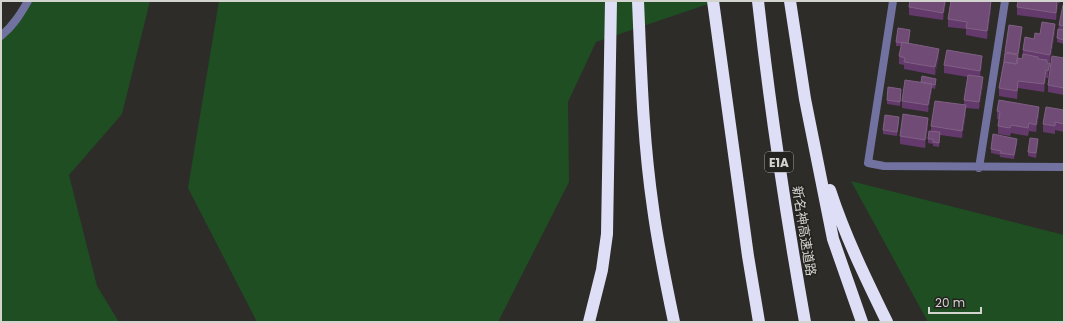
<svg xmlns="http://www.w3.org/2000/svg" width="1065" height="323" viewBox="0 0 1065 323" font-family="Poppins,'Noto Sans JP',sans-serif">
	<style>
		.green { fill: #1e4e22 }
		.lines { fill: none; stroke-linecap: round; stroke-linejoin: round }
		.street { stroke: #7272a1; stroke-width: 8 }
		.highway { stroke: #dedff7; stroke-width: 12 }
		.wall { fill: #643a6c }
		.shaded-wall { fill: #492e4c }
		.building { fill: #704b76; stroke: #806084 }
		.labels { text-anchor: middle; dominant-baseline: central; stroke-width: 3; stroke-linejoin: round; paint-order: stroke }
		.shield { fill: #24231f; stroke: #9e9e9b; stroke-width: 1 }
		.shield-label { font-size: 12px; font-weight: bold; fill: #d3d3d0 }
		.street-label { font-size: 13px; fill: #d3d3d0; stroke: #24231f }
	</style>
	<rect width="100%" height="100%" fill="#2d2c29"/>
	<!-- green -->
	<path class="green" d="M25 1H150L122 114 69 175 97 286 119 322H1V32Z
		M219 1H717L596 42 568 102 569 182 498 322H257L188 188Z
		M851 181 1064 235V322H928Z"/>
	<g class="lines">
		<!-- street -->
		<path class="street" d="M893 1 868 163 884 166 1064 167
			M1 36C13 26 20 15 28 1
			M979 168 1005 1"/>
		<!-- highway -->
		<path class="highway" d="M638 1C641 70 643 140 653 208 658 246 666 284 674 322
			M713 1 748 256 759 322
			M758 1C770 109 786 215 805 322
			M790 1 805 99 833 239 862 322
			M830 190C845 236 866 279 887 322
			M589 322 602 270 607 234 611 1"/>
	</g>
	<!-- wall -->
	<path class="wall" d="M946 1 943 20 909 15V7Z
		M1018 1H1060V3H1058L1056 20 1017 15V7Z
		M1064 5V44L1057 42 1059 25Z
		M991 9 987 39 966 35V29L948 27V19Z
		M1022 31 1018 58 1022 59 1023 50 1034 39 1040 34 1055 32 1050 62H1047L1050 71 1048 78H1046L1044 92 1018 88 1017 99 999 96V88L1005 52Z
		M910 34 909 43 939 57 935 75 904 69V65L899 64V56L901 46H896V42Z
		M1064 58V95L1048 92V85Z
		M982 64 980 77 983 85 979 109 966 108V113L962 138 940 135 939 147 933 146V144L928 143V139L931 131V126L964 105V100L968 77 944 73V65Z
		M921 82 936 83 935 89 932 88 928 112 902 108V101Z
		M901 93 900 106 887 104V100Z
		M1064 110V132L1055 130V134L1043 132V124Z
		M997 111 1039 114 1036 132 1029 131 1028 136 1011 133 1010 136 998 134V126L999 119H997Z
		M899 121 897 136 883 134V130Z
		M928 126 925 148 900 144V136Z
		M1017 143 1014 159 1000 157V155L991 153V149Z
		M1038 143 1036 158 1028 156V152Z"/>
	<!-- shaded-wall -->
	<path class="shaded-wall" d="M945 1H946L943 20V13Z
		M991 1V9L987 39V31Z
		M1057 1H1058V3L1056 20V13Z
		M1055 24V32L1050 62V55Z
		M1022 27V31L1018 58V54Z
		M939 49V57L935 75V67Z
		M982 56V64L980 79V71Z
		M1050 63V71L1048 78V71Z
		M1046 70V78L1044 92V84Z
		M983 77V85L979 109V102Z
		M1018 81V88L1017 99V91Z
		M932 84V92L928 112V105Z
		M966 105V113L962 138V131Z
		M1039 107V114L1036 132V125Z
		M899 117V121L897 136V132Z
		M928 118V126L925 148V140Z
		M1038 139V143L1036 158V153Z"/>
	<!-- building -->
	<path class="building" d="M910 1H945L943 13 909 7Z
		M951 1H991L987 31 966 28 967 22 948 19Z
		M1018 1H1057L1056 13 1017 7Z
		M1063 5H1064V26L1059 25Z
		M1042 22 1055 24 1050 55 1023 50 1025 37 1034 39 1035 33 1040 34Z
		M1009 25 1022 27 1018 54 1005 52Z
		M898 28 910 30 908 43 896 42Z
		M1058 29 1064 30V40L1057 38Z
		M902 42 939 49 935 67 904 62 905 58 899 56Z
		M947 50 982 56 980 71 944 65Z
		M1005 53 1018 55 1016 64 1004 62Z
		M1023 54 1038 57V59L1047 60V63H1050L1048 71 1046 70 1044 84 1018 81 1017 91 999 88 1004 62 1017 64 1018 58 1022 59Z
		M1052 56 1064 58V88L1048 85Z
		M968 75 983 77 979 102 964 100Z
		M922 76 936 79 935 85 921 82Z
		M905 80 932 84 928 105 902 101Z
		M888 87 901 89 900 102 887 100Z
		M999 100 1039 107 1036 125 1029 123 1028 128 1011 125 1010 128 998 126 1000 112 997 111Z
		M935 101 966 105 962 131 931 126Z
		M1046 107 1064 110V124L1055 122V126L1043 124Z
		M903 114 928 118 925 140 900 136Z
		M885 115 899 117 897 132 883 130Z
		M929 131 940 132 939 143 933 142V139H928Z
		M993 134 1017 139 1014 155 1000 153 1001 151 991 149Z
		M1030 138 1038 139 1036 153 1028 152Z"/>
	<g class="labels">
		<!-- shield labels -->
		<rect class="shield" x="765" y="152" width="28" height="20" rx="3"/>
		<g class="shield-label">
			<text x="779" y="162">E1A</text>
		</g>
		<!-- street labels -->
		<g class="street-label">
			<text transform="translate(804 231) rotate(81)">新名神高速道路</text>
		</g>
	</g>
	<!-- border -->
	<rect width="1065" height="323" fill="none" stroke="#d3d3d0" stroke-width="4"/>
	<!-- scale -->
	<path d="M929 307v6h52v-6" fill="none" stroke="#d3d3d0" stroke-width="2"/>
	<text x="935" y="307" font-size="12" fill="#d3d3d0" stroke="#24231f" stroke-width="3" paint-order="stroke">20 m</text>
</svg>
